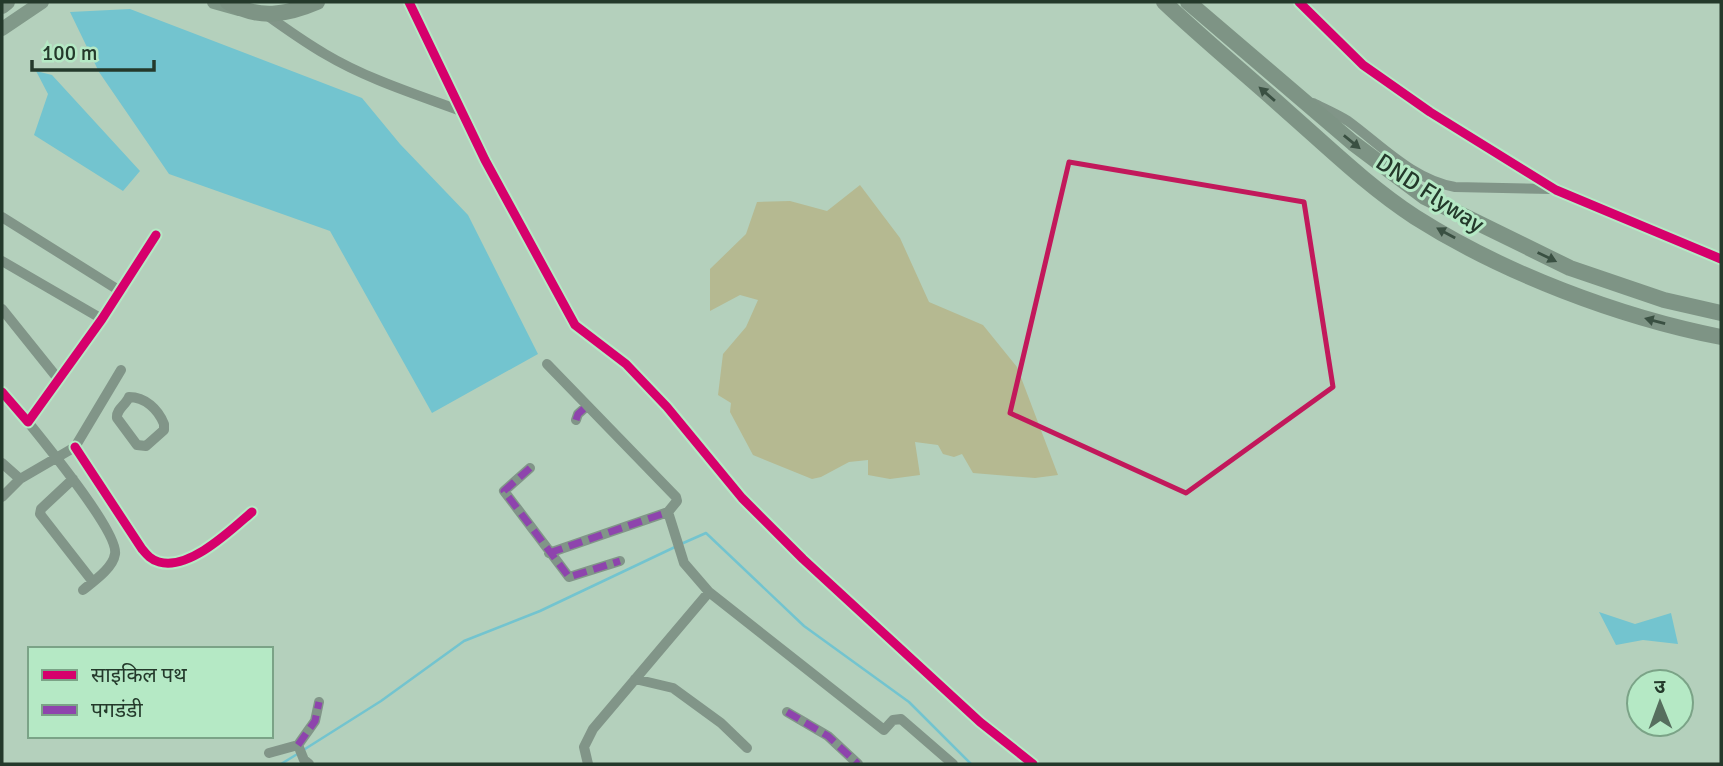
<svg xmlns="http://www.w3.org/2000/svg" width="1723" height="766" viewBox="0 0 1723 766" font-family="Signika,'Noto Sans Devanagari',sans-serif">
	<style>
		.green { fill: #b5b991 }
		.water { fill: #73c4cf }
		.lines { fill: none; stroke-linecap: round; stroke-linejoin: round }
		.stream { stroke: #73c4cf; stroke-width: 2.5 }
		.minor { stroke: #819588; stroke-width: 10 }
		.major { stroke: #819989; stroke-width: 14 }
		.highway { stroke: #7e9485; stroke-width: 16 }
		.quiet { stroke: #8e44ad; stroke-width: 7; stroke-dasharray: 14 7; stroke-linecap: butt }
		.cycleway-casing { stroke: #b5e9c5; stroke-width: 13 }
		.cycleway { stroke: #d6006c; stroke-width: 9 }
		.oneway { fill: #3a5042 }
		.marked { fill: none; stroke: #c2185b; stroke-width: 5; stroke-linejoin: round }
		.labels { text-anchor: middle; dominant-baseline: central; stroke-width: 6; stroke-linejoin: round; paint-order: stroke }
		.street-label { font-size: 24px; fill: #24392b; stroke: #b5e9c5 }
	</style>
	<rect width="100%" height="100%" fill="#b4d0bc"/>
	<!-- green -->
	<path class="green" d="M860 185 900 238 929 302 983 325 1017 367 1058 475 1035 478 973 473 962 454 954 457 943 454 938 445 915 442 920 475 890 479 868 475V460L849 462 821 477 812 479 753 455 730 412 731 403 718 395 723 354 746 327 758 300 740 295 710 311V269L746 234 757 202 790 201 827 211Z"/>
	<!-- water -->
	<path class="water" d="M130 9 362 98 400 144 468 215 538 354 432 413 330 231 169 174 99 72 70 12Z
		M36 71 52 75 140 171 123 191 34 135 48 94Z
		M1599 612 1635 624 1671 613 1678 644 1643 640 1616 645Z"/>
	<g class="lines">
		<!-- stream -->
		<path class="stream" d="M681 544 706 533 804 626 909 702 971 764
			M305 749 381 701 464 641 540 611 675 547
			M281 764 299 753"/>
		<!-- minor -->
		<path class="minor" d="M409 2 485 160 575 325 626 364 667 407 742 498 803 559 980 722 1033 764
			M1299 2 1363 65 1430 112 1556 190 1721 259
			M265 14C285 28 304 42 325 54 367 79 415 94 461 111
			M1313 103C1325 109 1337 114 1348 121 1381 145 1413 180 1455 187L1553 189
			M2 217 120 291
			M2 261 102 319
			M2 309 59 380
			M547 364 676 497 677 501 668 512 684 563 709 592 884 730 893 720 901 719 953 764
			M2 392 28 422 102 319 156 235
			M129 397C145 397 158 409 164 424V430L146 446 137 445 117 418C116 409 126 405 129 397Z
			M576 420 578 414 587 406
			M28 422C44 442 119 533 115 554 113 568 94 581 83 590
			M75 447 142 549C147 555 151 560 159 562 189 571 231 530 252 512
			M2 463 20 479 75 447 121 370
			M530 468 504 491 569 577 620 561
			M73 479 41 509 40 514 93 582
			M2 497 20 479
			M549 553 668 512
			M635 679 673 688 721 723 747 748
			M787 712 828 736 858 764
			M298 745 304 760 309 764
			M269 753 298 745 315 721 319 702
			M588 764 584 747 593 729 709 592"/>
		<!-- major -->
		<path class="major" d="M214 2 239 9
			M2 29 42 2"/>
		<!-- highway -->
		<path class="highway" d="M228 2C258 20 287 15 317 2
			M1164 2C1204 40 1247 75 1288 112 1329 148 1369 187 1415 217 1503 273 1619 317 1721 337
			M1188 2 1353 143 1425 197 1570 268 1664 300 1721 313
			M2 6 7 2"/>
		<!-- quiet -->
		<path class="quiet" d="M576 420 578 414 587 406
			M530 468 504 491 569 577 620 561
			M549 553 668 512
			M787 712 828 736 858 764
			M298 745 315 721 319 702"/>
		<!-- cycleway casing -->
		<g class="cycleway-casing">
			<path id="cycleway" d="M409 2 485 160 575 325 626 364 667 407 742 498 803 559 980 722 1033 764
				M1299 2 1363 65 1430 112 1556 190 1721 259
				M2 392 28 422 102 319 156 235
				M75 447 142 549C147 555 151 560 159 562 189 571 231 530 252 512"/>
		</g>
		<!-- cycleway -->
		<use href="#cycleway" class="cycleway"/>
	</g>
	<!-- one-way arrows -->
	<defs><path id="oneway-solid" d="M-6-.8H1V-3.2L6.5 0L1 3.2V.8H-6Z" transform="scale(1.75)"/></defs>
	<g class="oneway">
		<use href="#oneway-solid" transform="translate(1267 94) rotate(-139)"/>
		<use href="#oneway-solid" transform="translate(1352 142) rotate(39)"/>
		<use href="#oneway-solid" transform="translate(1446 233) rotate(-151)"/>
		<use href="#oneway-solid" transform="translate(1547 257) rotate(26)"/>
		<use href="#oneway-solid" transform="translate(1655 321) rotate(-165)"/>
	</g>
	<!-- marked area -->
	<path class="marked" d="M1069 162 1304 202 1333 387 1186 493 1010 413Z"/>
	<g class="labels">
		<!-- street labels -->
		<g class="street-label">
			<text transform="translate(1430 193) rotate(33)">DND Flyway</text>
		</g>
	</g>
	<!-- border -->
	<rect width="1723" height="766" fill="none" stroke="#24392b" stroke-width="7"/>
	<!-- legend -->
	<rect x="28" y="647" width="245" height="91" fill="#b5e9c5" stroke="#7ba387" stroke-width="2"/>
	<rect x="42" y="670" width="35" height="10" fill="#d6006c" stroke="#7ba387" stroke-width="2"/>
	<text x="91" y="682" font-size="21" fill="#24392b">साइकिल पथ</text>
	<rect x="42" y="705" width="35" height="10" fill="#8e44ad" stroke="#7ba387" stroke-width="2"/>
	<text x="91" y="717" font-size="21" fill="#24392b">पगडंडी</text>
	<!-- north arrow -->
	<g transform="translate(1660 703) rotate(359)"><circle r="33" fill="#b5e9c5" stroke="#7ba387" stroke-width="2"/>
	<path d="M0-5L12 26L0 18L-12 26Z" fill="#566e5e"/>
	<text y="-10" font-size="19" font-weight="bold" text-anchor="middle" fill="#24392b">उ</text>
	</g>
	<!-- scale -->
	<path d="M32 60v10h122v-10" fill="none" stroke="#24392b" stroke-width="3.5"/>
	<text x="42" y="60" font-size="21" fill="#24392b" stroke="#b5e9c5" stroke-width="5" paint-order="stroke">100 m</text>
</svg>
